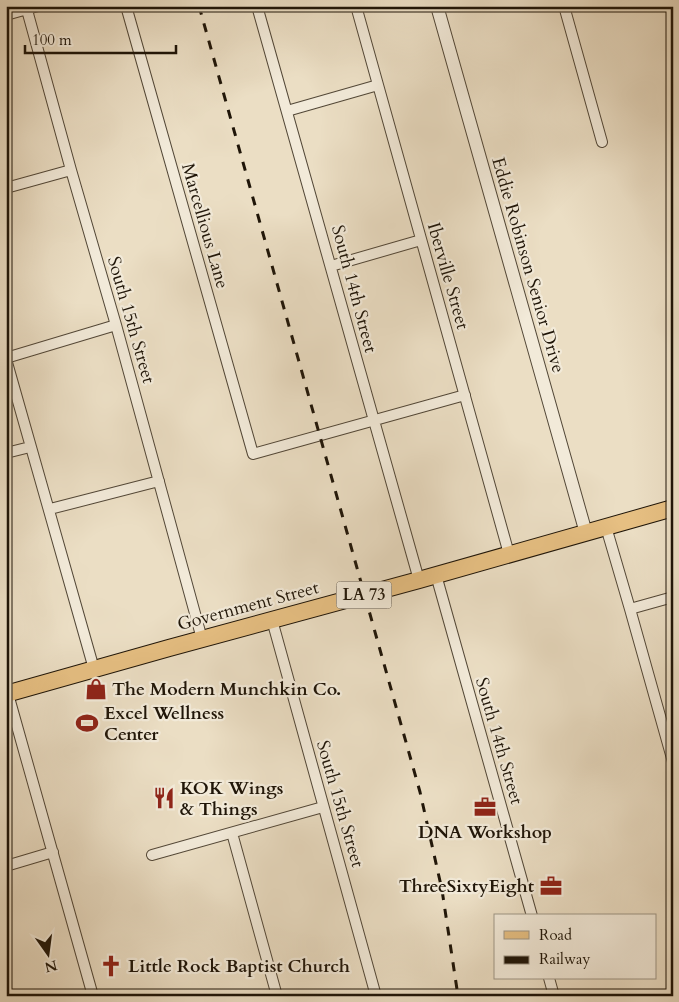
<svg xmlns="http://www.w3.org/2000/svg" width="679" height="1002" viewBox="0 0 679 1002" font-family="Cardo,serif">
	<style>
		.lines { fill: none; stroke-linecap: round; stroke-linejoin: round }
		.minor-casing { stroke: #524737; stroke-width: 12 }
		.tertiary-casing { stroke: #524737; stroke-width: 14 }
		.primary-casing { stroke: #1f1508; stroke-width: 18 }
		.minor { stroke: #f2ead9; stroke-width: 10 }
		.tertiary { stroke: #f2ead9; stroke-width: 12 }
		.primary { stroke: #e6bf82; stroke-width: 16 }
		.rail { stroke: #1f1508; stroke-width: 3; stroke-dasharray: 9 9; stroke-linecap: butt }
		.labels { text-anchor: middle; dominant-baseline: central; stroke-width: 4.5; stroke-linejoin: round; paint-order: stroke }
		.shield { fill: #f2ead9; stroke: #5e5547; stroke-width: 1 }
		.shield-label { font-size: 16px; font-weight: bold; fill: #1f1508 }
		.street-label { font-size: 18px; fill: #1f1508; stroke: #f2ead9 }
		.poi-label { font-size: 18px; font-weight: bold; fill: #1f1508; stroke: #f2ead9; text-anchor: start }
	</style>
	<rect width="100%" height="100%" fill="#ebdec4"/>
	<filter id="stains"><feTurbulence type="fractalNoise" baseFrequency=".004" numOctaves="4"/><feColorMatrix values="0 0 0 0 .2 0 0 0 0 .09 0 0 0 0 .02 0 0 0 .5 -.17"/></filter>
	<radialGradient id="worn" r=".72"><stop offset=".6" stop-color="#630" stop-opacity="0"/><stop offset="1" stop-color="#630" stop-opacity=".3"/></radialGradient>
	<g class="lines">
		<!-- minor casing -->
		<g class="minor-casing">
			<path id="minor" d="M126 6 253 454 465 395
				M257 6 419 580
				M356 6 509 554
				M564 6 602 142
				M27 10 71 170 116 325 202 639
				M6 15 38 6
				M287 111 378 85
				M6 188 71 170
				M331 266 421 240
				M6 358 116 325
				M6 359 94 669
				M6 453 30 447
				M50 509 159 481
				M606 527 630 609 673 762
				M436 575 532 916
				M630 609 673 597
				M272 620 376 996
				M8 694 93 996
				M232 833 277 996
				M152 855 323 807
				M6 866 53 852
				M549 978 554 996"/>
		</g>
		<!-- tertiary casing -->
		<g class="tertiary-casing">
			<path id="tertiary" d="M437 6 586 533"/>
		</g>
		<!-- primary casing -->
		<g class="primary-casing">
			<path id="primary" d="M6 694 169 648 419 580 673 508"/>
		</g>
		<!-- minor -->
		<use href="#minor" class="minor"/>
		<!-- tertiary -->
		<use href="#tertiary" class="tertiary"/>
		<!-- primary -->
		<use href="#primary" class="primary"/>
		<!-- rail -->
		<path class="rail" d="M199 6 420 792 442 890 458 996"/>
	</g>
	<!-- icons -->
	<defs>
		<g id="shop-bare" transform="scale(1.725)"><path d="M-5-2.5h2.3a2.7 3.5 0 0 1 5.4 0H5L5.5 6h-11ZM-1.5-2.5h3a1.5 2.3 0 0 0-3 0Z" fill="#8f2418" stroke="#f2ead9" stroke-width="2.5" paint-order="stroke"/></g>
		<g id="stadium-bare" transform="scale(1.725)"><path d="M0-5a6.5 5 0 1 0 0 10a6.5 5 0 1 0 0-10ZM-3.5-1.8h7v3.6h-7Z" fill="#8f2418" stroke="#f2ead9" stroke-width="2.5" paint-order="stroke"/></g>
		<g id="restaurant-bare" transform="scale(1.725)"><path d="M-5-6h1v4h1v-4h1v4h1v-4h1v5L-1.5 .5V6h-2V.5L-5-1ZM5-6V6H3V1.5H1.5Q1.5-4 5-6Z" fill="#8f2418" stroke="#f2ead9" stroke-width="2.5" paint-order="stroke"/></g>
		<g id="office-bare" transform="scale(1.725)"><path d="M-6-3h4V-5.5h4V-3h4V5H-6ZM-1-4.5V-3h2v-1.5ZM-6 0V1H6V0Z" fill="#8f2418" stroke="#f2ead9" stroke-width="2.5" paint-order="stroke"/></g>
		<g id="church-bare" transform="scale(1.725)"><path d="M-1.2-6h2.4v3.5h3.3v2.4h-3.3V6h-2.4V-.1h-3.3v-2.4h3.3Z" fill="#8f2418" stroke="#f2ead9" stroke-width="2.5" paint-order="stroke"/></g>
	</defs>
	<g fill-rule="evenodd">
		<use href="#shop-bare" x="96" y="689"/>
		<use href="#stadium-bare" x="87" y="723"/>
		<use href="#restaurant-bare" x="164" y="798"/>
		<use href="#office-bare" x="485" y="807"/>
		<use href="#office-bare" x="551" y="886"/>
		<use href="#church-bare" x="111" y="966"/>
	</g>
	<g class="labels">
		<!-- shield labels -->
		<rect class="shield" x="336.5" y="581.5" width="55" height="27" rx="4"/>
		<g class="shield-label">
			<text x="364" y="595">LA 73</text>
		</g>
		<!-- street labels -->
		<g class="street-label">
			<text transform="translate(205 226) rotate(74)">Marcellious Lane</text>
			<text transform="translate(528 265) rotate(74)">Eddie Robinson Senior Drive</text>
			<text transform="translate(448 276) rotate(74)">Iberville Street</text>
			<text transform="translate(354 289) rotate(75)">South 14th Street</text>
			<text transform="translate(131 320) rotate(74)">South 15th Street</text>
			<text transform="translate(248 606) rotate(-15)">Government Street</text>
			<text transform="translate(499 741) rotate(74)">South 14th Street</text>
			<text transform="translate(340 804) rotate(74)">South 15th Street</text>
		</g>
		<!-- poi labels -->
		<g class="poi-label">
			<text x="112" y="689">The Modern Munchkin Co.</text>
			<text x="104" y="713">Excel Wellness<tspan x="104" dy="21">Center</tspan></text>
			<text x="180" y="788">KOK Wings<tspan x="180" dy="21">&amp; Things</tspan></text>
			<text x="485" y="832" text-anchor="middle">DNA Workshop</text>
			<text x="534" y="886" text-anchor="end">ThreeSixtyEight</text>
			<text x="128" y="966">Little Rock Baptist Church</text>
		</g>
	</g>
	<!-- margin -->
	<rect width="679" height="1002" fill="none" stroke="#ebdec4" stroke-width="25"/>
	<rect x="8" y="8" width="664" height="987" fill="none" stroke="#1f1508" stroke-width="2.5"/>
	<rect x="12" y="12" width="654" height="977" fill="none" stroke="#1f1508"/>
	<!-- legend -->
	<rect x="494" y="914" width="162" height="65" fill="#f2ead9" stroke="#9e9585"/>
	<rect x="504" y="931" width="25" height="8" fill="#e6bf82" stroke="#9e9585"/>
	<text x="539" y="940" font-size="15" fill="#1f1508">Road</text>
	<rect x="504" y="956" width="25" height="8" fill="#1f1508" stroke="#9e9585"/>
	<text x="539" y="964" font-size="15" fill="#1f1508">Railway</text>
	<!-- north arrow -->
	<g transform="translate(48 954) rotate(166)" stroke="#f2ead9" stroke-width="4" paint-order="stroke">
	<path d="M0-4L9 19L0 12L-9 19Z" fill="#1f1508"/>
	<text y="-8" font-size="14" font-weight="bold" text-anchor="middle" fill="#1f1508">N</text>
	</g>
	<!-- scale -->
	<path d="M25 45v8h151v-8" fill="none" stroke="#1f1508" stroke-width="2.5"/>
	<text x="32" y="45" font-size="15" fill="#1f1508" stroke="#f2ead9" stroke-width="4" paint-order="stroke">100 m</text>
	<rect width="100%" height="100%" filter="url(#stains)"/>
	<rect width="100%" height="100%" fill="url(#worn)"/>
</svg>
